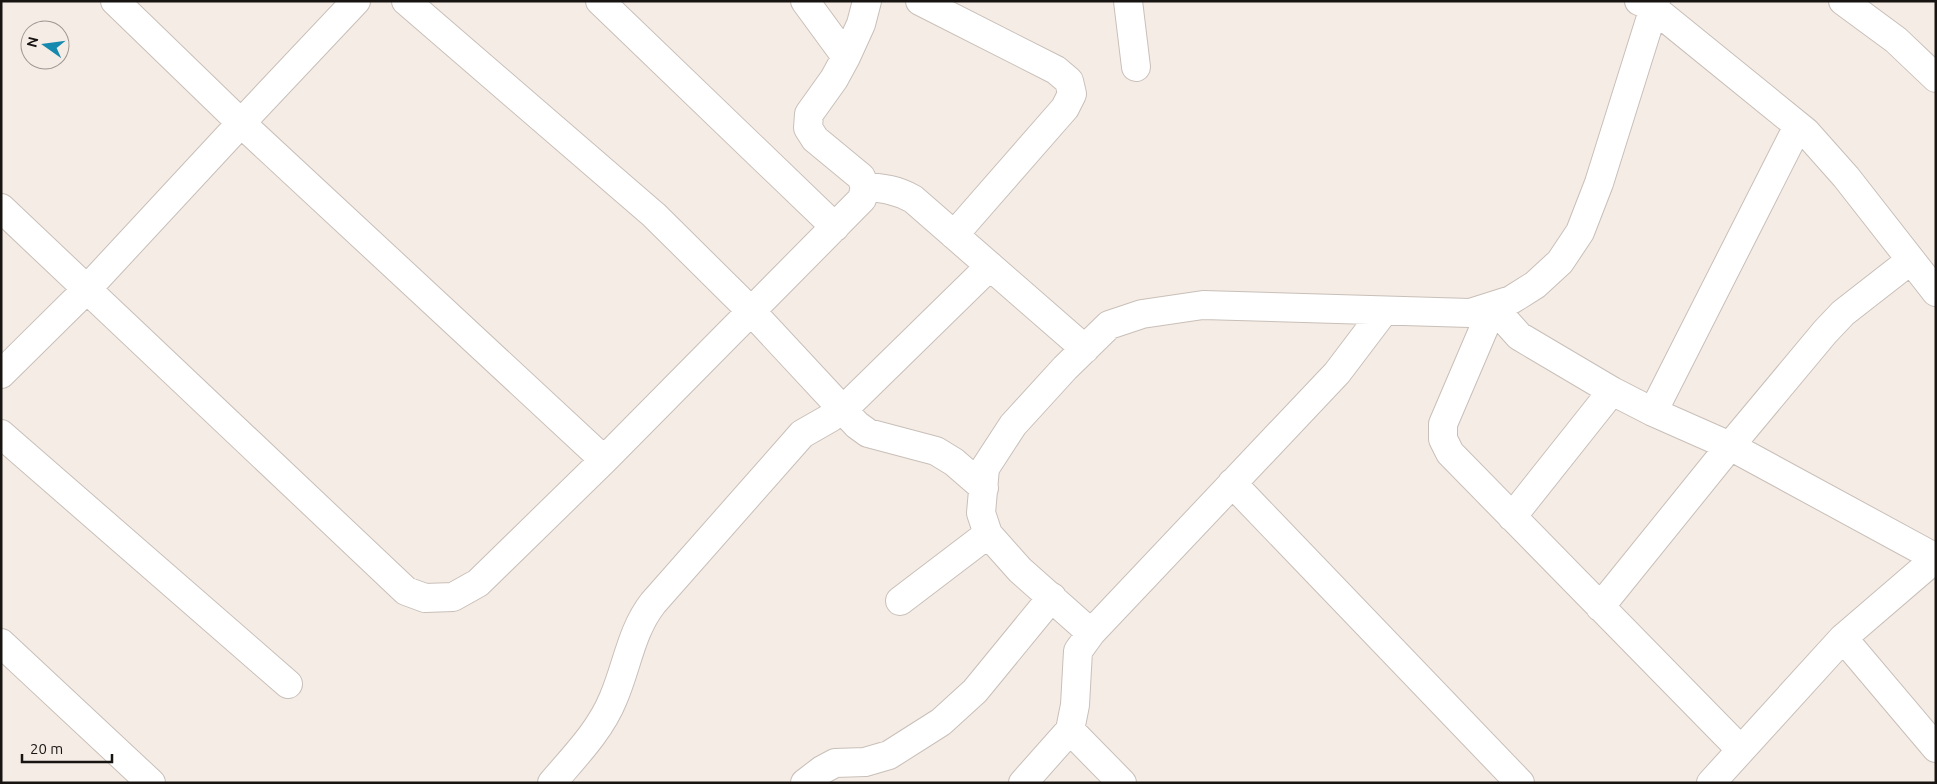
<svg xmlns="http://www.w3.org/2000/svg" width="1937" height="784" viewBox="0 0 1937 784" font-family="Ubuntu,sans-serif">
	<style>
		.lines { fill: none; stroke-linecap: round; stroke-linejoin: round }
		.minor-casing { stroke: #c8bfb8; stroke-width: 30 }
		.minor { stroke: #fff; stroke-width: 28 }
	</style>
	<rect width="100%" height="100%" fill="#f6ece6"/>
	<g class="lines">
		<!-- minor casing -->
		<g class="minor-casing">
			<path id="minor" d="M356 1 241 123 604 460
				M406 1 654 215 751 311 857 425 868 433 936 451 954 462 984 488
				M600 1 835 227
				M920 1 1056 70 1069 81 1072 94 1065 108 954 235
				M1128 1 1136 67
				M1639 1 1652 7 1806 132 1846 177 1936 292
				M1843 1 1896 40 1936 78
				M846 57 861 24 867 1
				M865 187C883 188 897 190 913 199L1085 349
				M1 208 406 591 425 598 453 597 478 583 604 460 862 199 865 187 861 177 815 139 808 128 809 114 834 79 846 57 805 1
				M1 374 87 289 241 123 115 1
				M1612 391 1519 336 1493 307 1443 424V439L1450 453 1741 750
				M1653 412 1798 126
				M1 434 288 684
				M1232 483 1520 783
				M1512 517 1612 391 1653 412 1730 446 1936 558
				M1936 558 1843 638 1936 748
				M900 601 988 534
				M1600 607 1730 446 1825 332 1843 313 1911 260
				M1091 633 1020 570 988 534 981 513 985 468 1013 425 1065 368 1109 325 1142 314 1203 305 1470 313 1511 300 1535 285 1560 262 1580 232 1599 183 1656 1
				M1 643 151 783
				M1070 730 1122 783
				M552 783C574 757 600 731 613 699 627 667 631 631 653 603L802 434 830 418 850 403 990 266
				M805 783 822 770 835 763 865 762 889 755 941 722 975 691 1052 597
				M1023 783 1070 730 1075 705 1078 651 1091 633 1337 373 1384 311
				M1711 783 1843 638"/>
		</g>
		<!-- minor -->
		<use href="#minor" class="minor"/>
	</g>
	<!-- border -->
	<rect width="1937" height="784" fill="none" stroke="#171411" stroke-width="5"/>
	<!-- north arrow -->
	<g transform="translate(45 45) rotate(284)"><circle r="24" fill="#f6ece6" stroke="#9d9691"/>
	<path d="M0-4L9 19L0 12L-9 19Z" fill="#168aae"/>
	<text y="-8" font-size="14" font-weight="bold" text-anchor="middle" fill="#171411">N</text>
	</g>
	<!-- scale -->
	<path d="M22 754v8h90v-8" fill="none" stroke="#171411" stroke-width="2.5"/>
	<text x="30" y="754" font-size="15" fill="#171411" stroke="#f6ece6" stroke-width="4" paint-order="stroke">20 m</text>
</svg>
